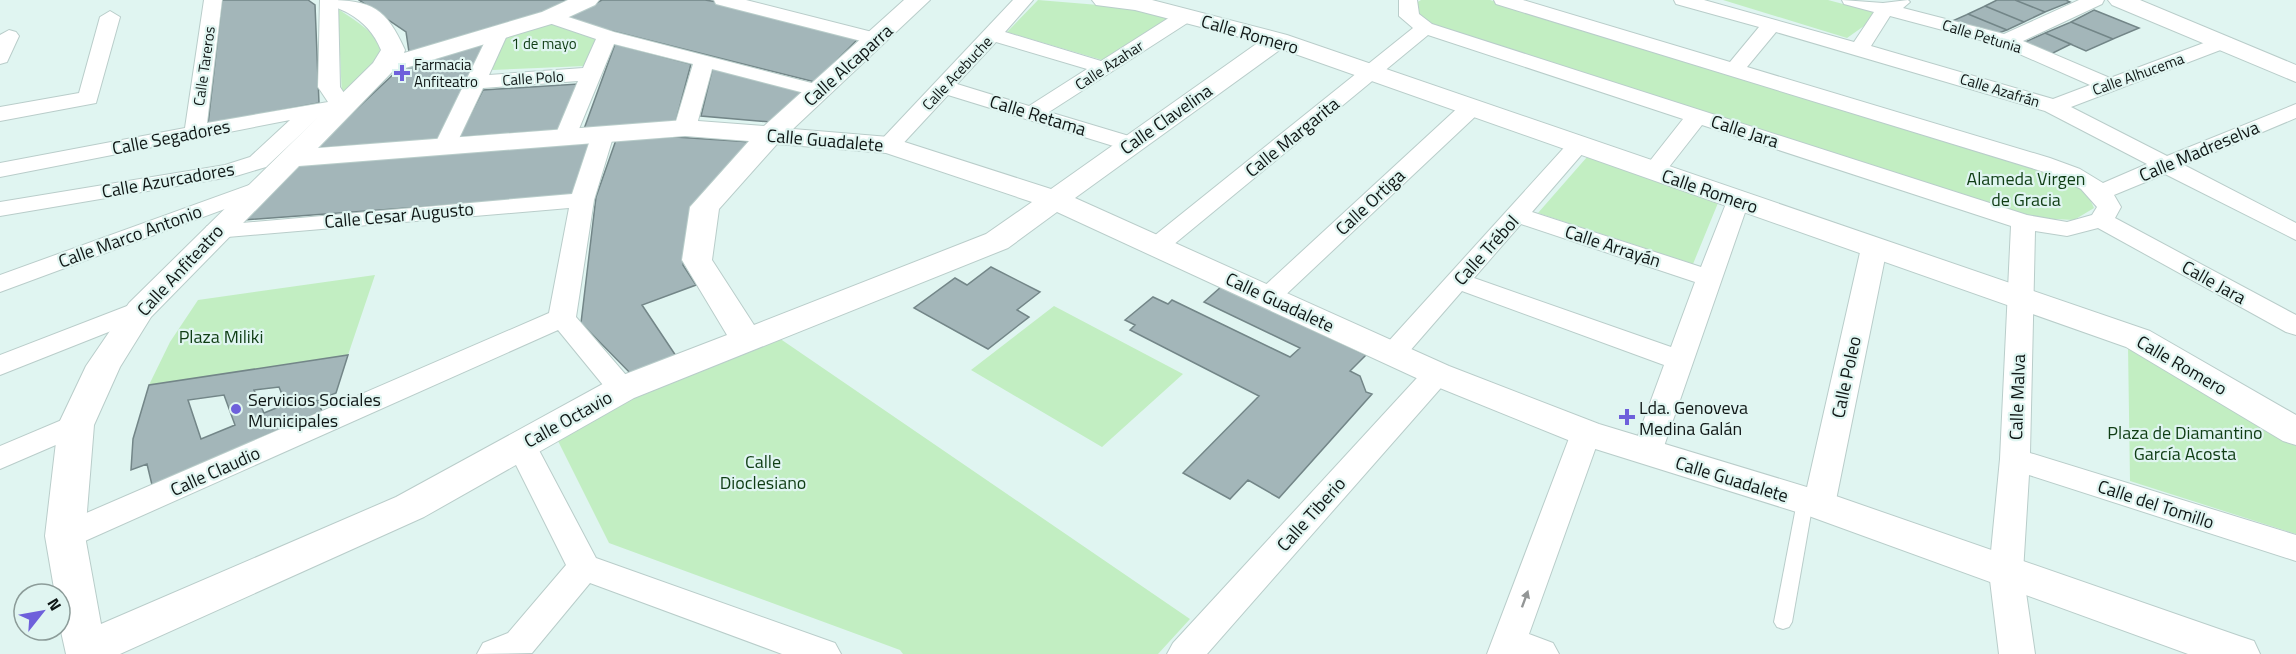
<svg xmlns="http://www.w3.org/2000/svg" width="2296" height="654" viewBox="0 0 2296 654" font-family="'Titillium Web',sans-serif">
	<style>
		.green { fill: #c2eec2 }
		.building { fill: #a3b6b9; stroke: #738688; stroke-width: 1.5; fill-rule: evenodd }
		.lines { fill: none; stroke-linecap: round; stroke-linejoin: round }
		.lane-casing { stroke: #b9cdca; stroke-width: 2 }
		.street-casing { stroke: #b9cdca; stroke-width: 2 }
		.secondary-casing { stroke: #b9cdca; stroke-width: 2 }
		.lane { fill: #fff; fill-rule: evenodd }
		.street { fill: #fff; fill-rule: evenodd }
		.secondary { fill: #fff; fill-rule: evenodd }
		.oneway { fill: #939696 }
		.poi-dot { fill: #6e60db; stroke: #e0f5f1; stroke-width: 2 }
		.labels { text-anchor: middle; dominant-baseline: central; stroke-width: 4.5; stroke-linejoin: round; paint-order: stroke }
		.far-street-label { font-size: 15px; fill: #0f1615; stroke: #e0f5f1 }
		.far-park-label { font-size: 15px; fill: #0f3d14; stroke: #e0f5f1 }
		.far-poi-label { font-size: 15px; fill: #0f1615; stroke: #e0f5f1; text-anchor: start }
		.street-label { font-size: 18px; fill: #0f1615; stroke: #e0f5f1 }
		.park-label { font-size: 18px; fill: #0f3d14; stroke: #e0f5f1 }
		.poi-label { font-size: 18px; fill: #0f1615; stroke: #e0f5f1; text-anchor: start }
	</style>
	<rect width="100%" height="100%" fill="#e0f5f1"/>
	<!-- green -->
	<path class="green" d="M1038 0 1135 8 1169 18 1102 60 1007 32Z
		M1421 0H1490L2041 167 2085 188 2094 208 2074 220 2035 218 1430 25 1414 15 1416 3Z
		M1723 0H1828L1881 14 1847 38Z
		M338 9C399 48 387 52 342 98Z
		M545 19 602 37 585 66 492 70 506 32Z
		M1587 157 1718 203 1693 264 1538 213Z
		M375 275 348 355 149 385 170 342 198 300Z
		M1054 306 1183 374 1102 447 971 370Z
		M779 338 1190 619 1158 654H903L900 650 609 543 556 437 650 388Z
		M2128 346 2296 446V534L2130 481Z"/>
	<!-- building -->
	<path class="building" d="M222 0H308L315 5 319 103 208 124Z
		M359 0H568L543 12 409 52 406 32Z
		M602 0H705L743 6 860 37 815 82 564 19Z
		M1997 0H2015L2045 12 2024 22 1985 6Z
		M2015 0H2066L2070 2 2045 12Z
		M1985 6 2024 22 2007 30 1968 14Z
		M2094 10 2139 28 2113 39 2071 22Z
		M1968 14 2007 30 1996 34 1950 22Z
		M2071 22 2113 39 2086 51 2045 33Z
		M2045 33 2071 44 2051 54 2023 43Z
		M486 43 437 140 315 148 399 69Z
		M615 44 691 64 676 121 584 129Z
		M713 66 805 91 771 122 701 116Z
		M578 84 560 130 459 137 483 90Z
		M675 137 752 142 692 206 683 265 696 285 642 305 678 359 633 376 581 323 596 197 616 140Z
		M593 143 573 196 243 220 299 164Z
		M991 267 1040 292 1017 310 1029 317 988 349 914 308 955 278 967 285Z
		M1221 287 1366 355 1350 371 1360 376 1366 392 1372 394 1279 498 1248 480 1230 499 1183 473 1259 396 1130 330 1135 325 1125 320 1153 297 1168 304 1172 300 1290 357 1300 348 1204 302Z
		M348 355 336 393 317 401 322 411 152 485 147 464 131 470 133 439 149 385ZM279 387 286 404 264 413 254 390ZM224 395 235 425 201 439 188 400Z"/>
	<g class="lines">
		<!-- lane casing -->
		<g class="lane-casing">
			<path id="lane" d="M1805 496 1811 498 1813 502 1792 622 1789 627 1783 629 1777 627 1774 622 1797 502 1799 498Z"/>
		</g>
		<!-- street casing -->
		<g class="street-casing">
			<path id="street" d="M204 0H222L207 123 328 102 318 87 320 0H338L340 87 354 108 351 113 321 115 266 167 236 176 0 216V202L225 165 250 157 290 120 0 177V163L185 128Z
				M714 0H746L884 35 887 39 884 43 877 45 716 4Z
				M1013 0H1033L1005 32 1101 61 1178 12H1192L1195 16 1192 20 1049 112 1139 139 1142 144 1139 149H1123L948 95 897 150H881L878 145 881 140ZM996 42 1087 69 1029 106 957 84Z
				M1399 0H1417L1419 14 1432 24 2027 215 2067 222 2092 215 2097 207 2081 189 2054 175 1496 4 1494 0H1523L1730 62 1759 27 1676 4 1674 0H1704L1854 42 1874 12 1844 4 1842 0 1883 3 1908 0 1910 2 1903 8 2004 34 2079 0H2104L2102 4 2023 41 2110 78 2217 38H2231L2234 42 2231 46 2071 107 2167 156 2296 104V118L2184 165 2296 223V240L2165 174 2114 195 2121 207 2115 218 2296 315V335L2286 332 2098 228 2067 236 2035 231 2030 453 2296 535V561L2029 475 2023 572 2035 654H1999L1989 572 2000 459 2011 226 1702 125 1662 176H1646L1642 171 1683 119 1428 35 1167 250 1158 253 1149 250 1146 245 1149 240 1413 28 1399 16ZM1890 16 1999 45 2090 85 2053 99 1871 46ZM1776 32 2045 111 2147 164 2103 183 2080 169 2050 158 1747 67Z
				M110 11 120 17 96 103 0 121V107L79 93 100 17Z
				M550 11 614 32 827 87 831 91 827 95 820 97 712 69 696 128 693 133H677L674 128 693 64 614 44 574 141H558L555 136 578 81 483 88 454 149H438L435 144 491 29H505L508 33 489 75 583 68 596 39 543 21 540 17Z
				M9 30 16 32 19 36 7 62 0 64V35Z
				M1471 102 1479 103 1482 108 1479 113 1278 302 1269 304 1260 302 1256 296 1260 290 1463 103Z
				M603 127 611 129 614 134 594 200 576 317 632 382 636 389 632 396 622 399 612 396 558 330 76 545 65 549 54 545 49 536 54 527 549 313 569 208 216 238 207 236 204 231 207 226 572 194 592 134 595 129Z
				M1579 138 1587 140 1590 145 1532 212 1701 267 1729 196 1737 194 1745 196 1749 201 1662 452 1658 460 1647 463 1636 460 1632 452 1664 365 1462 291 1402 360 1392 362 1382 360 1378 353 1571 140ZM1521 224 1695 282 1671 347 1474 278Z
				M260 181 268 183 272 188 268 193 0 292V275Z
				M1874 240 1883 243 1887 248 1835 505 1830 513 1819 517 1808 513 1803 505 1861 248 1865 243Z
				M140 301 149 304 153 310 149 316 0 375V355Z
				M1437 364 1447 367 1451 374 1447 381 1207 654H1167L1173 643 1427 367Z
				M76 414 86 418 91 425 86 432 0 469V446Z
				M1586 422 1596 425 1601 433 1529 634 1553 643 1559 654H1487L1571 433 1576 425Z
				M521 434 532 437 596 558 835 643 841 654H782L590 583 532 653 477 654 483 643 508 633 566 565 506 445 510 437Z"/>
		</g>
		<!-- secondary casing -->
		<g class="secondary-casing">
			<path id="secondary" d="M327 0C372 0 386 8 405 50L404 53 542 12 568 0H599L595 5 558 22 392 72 318 148 685 120 764 126 904 0H930L793 129 889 137 1051 189 1259 42 1135 10 1096 5 1092 0H1152L1287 35 2150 331 2296 415V445L2283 441 2126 347 1281 49 1075 198 1449 366 1599 424 1833 495 2239 636 2254 641 2260 654H2188L1806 515 1573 442 1425 382 1057 212 1008 248 634 398 424 517 120 654H66L60 627V594H55L45 536 58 425 86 366 129 303 373 63 381 50C374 33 364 22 348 13 341 9 332 7 327 0ZM685 136 749 141 690 207 682 260 727 335 610 380 396 497 101 624 85 536 94 425 120 367 151 317 299 166ZM777 144 886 153 1032 202 986 234 754 325 712 260 719 209Z
				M2108 0H2140L2296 65V82L2112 5Z"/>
		</g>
		<!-- lane -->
		<use href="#lane" class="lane"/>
		<!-- street -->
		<use href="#street" class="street"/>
		<!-- secondary -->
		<use href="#secondary" class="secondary"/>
	</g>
	<!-- one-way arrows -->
	<defs><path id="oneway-solid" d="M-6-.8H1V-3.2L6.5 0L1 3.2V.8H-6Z" transform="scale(1.5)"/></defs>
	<use class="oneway" href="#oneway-solid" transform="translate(1525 599) rotate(-70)"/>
	<!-- markers -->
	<g class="poi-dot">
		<path d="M399 64h6v6h6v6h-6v6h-6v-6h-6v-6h6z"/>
		<circle cx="236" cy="409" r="6"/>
		<path d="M1624 408h6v6h6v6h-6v6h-6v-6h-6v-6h6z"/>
	</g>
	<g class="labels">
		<!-- far-street labels -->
		<g class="far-street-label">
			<text transform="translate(1982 36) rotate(17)">Calle Petunia</text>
			<text transform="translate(1109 65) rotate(-33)">Calle Azahar</text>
			<text transform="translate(204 66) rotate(-82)">Calle Tareros</text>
			<text transform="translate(957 73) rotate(-47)">Calle Acebuche</text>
			<text transform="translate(2138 74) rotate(-20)">Calle Alhucema</text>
			<text transform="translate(533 78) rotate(-4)">Calle Polo</text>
			<text transform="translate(2000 90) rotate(17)">Calle Azafrán</text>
		</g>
		<!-- far-park labels -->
		<g class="far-park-label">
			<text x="544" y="43">1 de mayo</text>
		</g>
		<!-- far-poi labels -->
		<g class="far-poi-label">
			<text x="414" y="64">Farmacia<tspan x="414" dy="17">Anfiteatro</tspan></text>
		</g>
		<!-- street labels -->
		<g class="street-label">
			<text transform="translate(1250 34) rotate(16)">Calle Romero</text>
			<text transform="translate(848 65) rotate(-42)">Calle Alcaparra</text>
			<text transform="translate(1038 115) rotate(17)">Calle Retama</text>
			<text transform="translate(1166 119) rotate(-35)">Calle Clavelina</text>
			<text transform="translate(1745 131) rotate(18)">Calle Jara</text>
			<text transform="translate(171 137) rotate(-11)">Calle Segadores</text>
			<text transform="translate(1292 137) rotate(-39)">Calle Margarita</text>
			<text transform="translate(825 140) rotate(5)">Calle Guadalete</text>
			<text transform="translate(2199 151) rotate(-23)">Calle Madreselva</text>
			<text transform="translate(168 180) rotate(-10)">Calle Azurcadores</text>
			<text transform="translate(1710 191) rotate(19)">Calle Romero</text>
			<text transform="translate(1370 202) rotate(-43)">Calle Ortiga</text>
			<text transform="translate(399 215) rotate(-5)">Calle Cesar Augusto</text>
			<text transform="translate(130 236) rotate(-20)">Calle Marco Antonio</text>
			<text transform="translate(1613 246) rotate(18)">Calle Arrayán</text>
			<text transform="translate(1486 250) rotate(-48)">Calle Trébol</text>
			<text transform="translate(180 270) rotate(-47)">Calle Anfiteatro</text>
			<text transform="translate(2214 282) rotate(29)">Calle Jara</text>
			<text transform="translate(1280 302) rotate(25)">Calle Guadalete</text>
			<text transform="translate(2182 365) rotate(30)">Calle Romero</text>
			<text transform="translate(1846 377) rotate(-78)">Calle Poleo</text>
			<text transform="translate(2017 397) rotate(-88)">Calle Malva</text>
			<text transform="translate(568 419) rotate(-29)">Calle Octavio</text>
			<text transform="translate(215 471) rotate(-24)">Calle Claudio</text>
			<text transform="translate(1732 479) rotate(17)">Calle Guadalete</text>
			<text transform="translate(2156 504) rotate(18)">Calle del Tomillo</text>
			<text transform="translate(1311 514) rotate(-48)">Calle Tiberio</text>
		</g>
		<!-- park labels -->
		<g class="park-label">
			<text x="2026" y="178">Alameda Virgen<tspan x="2026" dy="21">de Gracia</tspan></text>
			<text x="221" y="336">Plaza Miliki</text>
			<text x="2185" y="432">Plaza de Diamantino<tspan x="2185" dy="21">García Acosta</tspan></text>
			<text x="763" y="461">Calle<tspan x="763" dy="21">Dioclesiano</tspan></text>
		</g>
		<!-- poi labels -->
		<g class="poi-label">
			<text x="248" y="399">Servicios Sociales<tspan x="248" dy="21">Municipales</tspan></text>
			<text x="1639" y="407">Lda. Genoveva<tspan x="1639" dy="21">Medina Galán</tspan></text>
		</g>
	</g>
	<!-- north arrow -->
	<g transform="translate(42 612) rotate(59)"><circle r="28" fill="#e0f5f1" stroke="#8c9c99" stroke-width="1.5"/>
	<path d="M0-4.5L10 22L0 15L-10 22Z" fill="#6e60db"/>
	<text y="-9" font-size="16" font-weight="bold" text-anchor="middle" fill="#0f1615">N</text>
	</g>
</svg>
